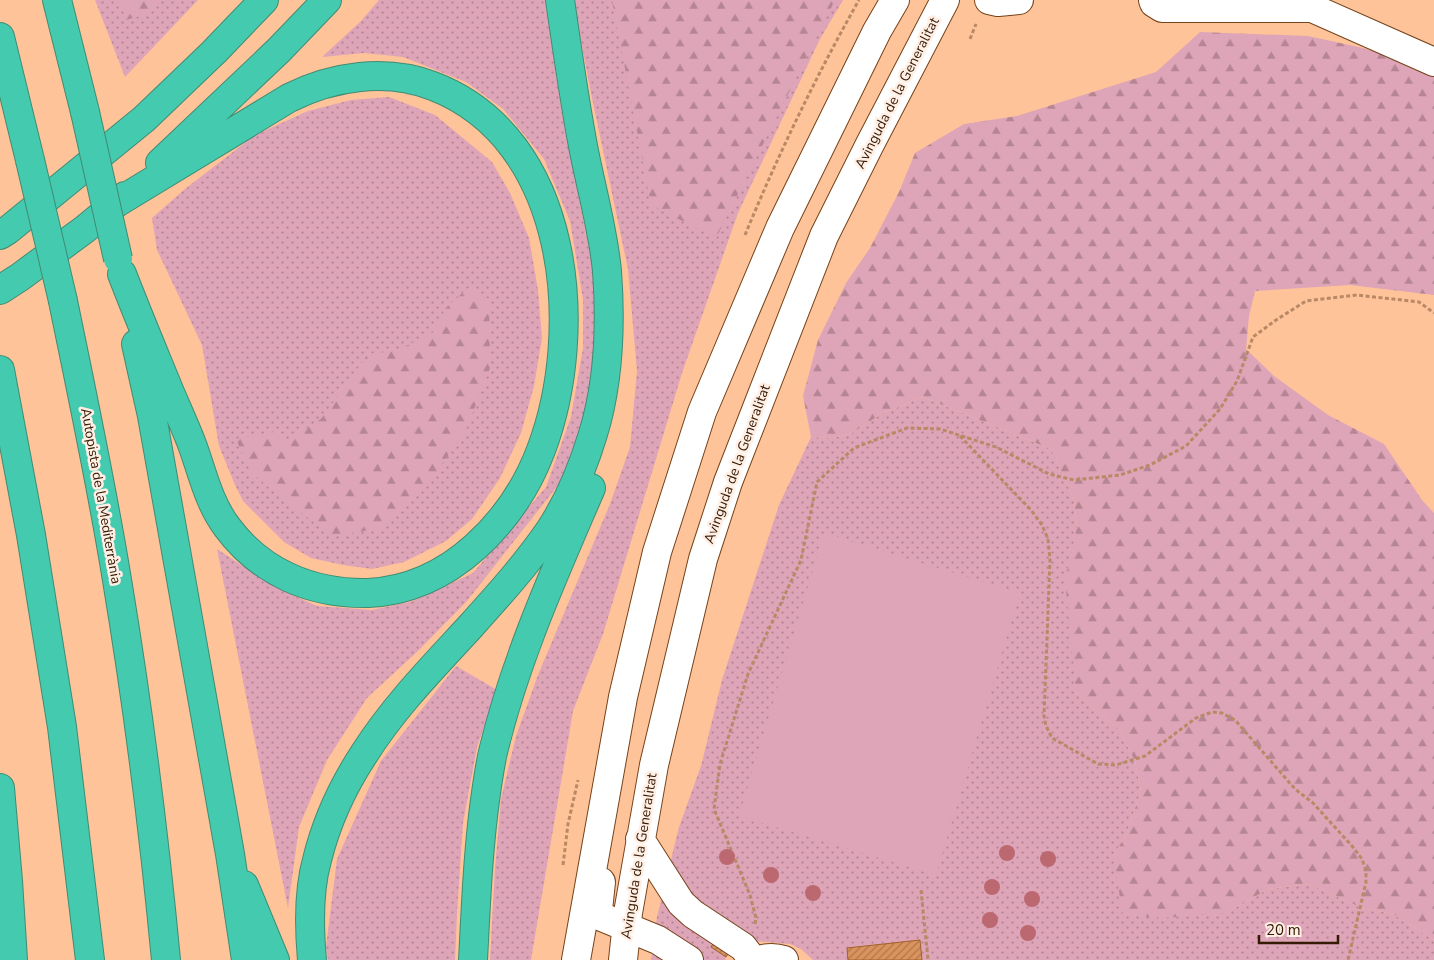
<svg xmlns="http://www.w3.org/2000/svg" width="1434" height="960" viewBox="0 0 1434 960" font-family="'Nunito Sans',sans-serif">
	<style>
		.grass { fill: url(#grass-dots) }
		.forest { fill: url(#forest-firs) }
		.pitch { fill: #dea4b8 }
		.building { fill: url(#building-hatch); stroke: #a2602a }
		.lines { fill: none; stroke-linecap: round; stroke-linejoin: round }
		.minor-casing { stroke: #75431a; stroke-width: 30 }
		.highway-casing { stroke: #3f8c73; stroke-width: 30 }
		.path { stroke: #b98966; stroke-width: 3; stroke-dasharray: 4 2.5; stroke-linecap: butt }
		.minor { stroke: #fff; stroke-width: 28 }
		.highway { stroke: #44caaf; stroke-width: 28 }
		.highway-bridge-casing { stroke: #3f8c73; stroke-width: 30; stroke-linecap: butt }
		.highway-bridge { stroke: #44caaf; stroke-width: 28 }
		.tree { fill: #bc6870 }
		.labels { text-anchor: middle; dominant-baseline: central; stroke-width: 5; stroke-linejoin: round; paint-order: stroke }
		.street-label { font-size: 14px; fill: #351a04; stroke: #ffefe5 }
	</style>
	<defs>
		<pattern id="grass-dots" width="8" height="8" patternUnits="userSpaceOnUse" patternTransform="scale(1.25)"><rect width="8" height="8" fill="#dea4b8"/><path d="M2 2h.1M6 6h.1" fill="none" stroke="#b58593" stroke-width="1.8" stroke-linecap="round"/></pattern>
		<pattern id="forest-firs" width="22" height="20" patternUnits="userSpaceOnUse" patternTransform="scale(1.25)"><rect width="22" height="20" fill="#dea4b8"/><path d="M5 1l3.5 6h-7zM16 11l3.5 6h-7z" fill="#b58593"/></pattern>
		<pattern id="building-hatch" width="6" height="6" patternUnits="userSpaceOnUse" patternTransform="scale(1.25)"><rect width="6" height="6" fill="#d9935e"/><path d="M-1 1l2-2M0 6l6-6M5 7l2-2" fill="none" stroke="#b1774b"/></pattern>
	</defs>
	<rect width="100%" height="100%" fill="#ffc399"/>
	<!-- grass -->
	<path class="grass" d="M95 0H198L125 77Z
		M379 0H545L562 113 592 263 598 332 588 410 559 484 467 601 419 650 367 698 327 760 299 827 288 908 217 549 275 587 317 606 372 610 413 601 473 573 546 487 571 417 583 348V299L570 221 544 159 503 109 466 82 403 57 364 53 322 57 361 21Z
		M573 0H843L820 39 738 213 682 373 603 634 573 711 531 960H490L495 868 501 799 516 736 538 675 610 504 630 447 637 371 628 269 592 98Z
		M389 97 435 115 492 162 510 193 529 238 538 290 542 338 534 386 521 433 500 478 472 519 446 541 404 562 372 569 343 565 311 558 284 542 243 501 235 485 219 446 202 345 157 250 152 218 185 189 255 135 308 111 351 100Z
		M923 397 1051 449 1074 499 1077 527 1076 692 1095 710 1119 729 1135 761 1141 791 1126 835 1113 856 1226 913 1268 889 1309 884 1362 908 1393 914 1434 940V960H813L801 949 790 944 756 941 749 938 738 932 725 960H651L657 917 679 827 701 766 722 680 779 505 811 437 833 438 852 433 881 414Z
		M456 666 497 690 477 747 463 823 457 913 455 960H328L326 947 337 859 381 761Z"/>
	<!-- forest -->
	<path class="forest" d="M120 0H160L149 13 126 20Z
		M612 0H835L716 238 651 205Z
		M1200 32 1308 36 1363 48 1434 70V295L1350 285 1255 291 1249 316 1246 349 1274 376 1328 415 1384 444 1422 500 1434 513V940L1393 914 1362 908 1309 884 1268 889 1226 913 1164 918 1123 915 1113 856 1126 835 1141 791 1135 761 1119 729 1095 710 1076 692 1065 580 1077 527 1074 499 1051 449 923 397 881 414 852 433 833 438 811 437 803 396 818 340 846 283 870 248 899 192 915 153 964 124 1017 116 1156 72Z
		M468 288 489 299 490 368 466 430 433 477 383 528 331 536 251 473 236 439 273 432 285 441 321 419 368 354 396 351 434 332 445 309Z"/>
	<!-- pitch -->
	<path class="pitch" d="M824 533 1020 593 936 875 739 816Z"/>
	<!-- building -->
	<path class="building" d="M716 939 732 948 726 957 711 947Z
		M920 940 922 960H848L847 948Z"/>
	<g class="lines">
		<!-- minor casing -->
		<g class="minor-casing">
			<path id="minor" d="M989 0 998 2 1019 0
				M1153 0 1154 3 1162 8H1312L1434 62
				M640 839 681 903 693 914 743 947 753 960
				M601 882 598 910 602 917 658 940 689 960
				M576 960 623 697 657 552 702 412 780 228 877 31 895 0
				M623 960 628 913 654 765 703 559 728 482 824 236 869 146 945 0
				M759 960C768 957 775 957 784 960"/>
		</g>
		<!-- highway casing -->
		<g class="highway-casing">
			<path id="highway" d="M57 0 85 112
				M0 37 30 160
				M160 163 279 50 327 0
				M118 202 289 98C333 76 386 68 433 86 571 139 586 331 541 450 527 487 504 521 475 547 445 574 409 591 368 593 312 594 261 573 227 527 209 503 203 475 193 447 186 428 177 409 169 390 153 351 137 313 122 274
				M0 235 8 230 144 119 214 52 264 0
				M0 290 20 277 85 229 125 196
				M63 301C82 394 102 487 117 580 138 706 154 833 166 960
				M136 344 152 416 230 854 246 960
				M0 370 31 535 62 727 90 960
				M0 788 8 881 13 960
				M244 885 275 960
				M312 960C309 927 308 892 317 860 326 823 343 786 364 754 393 708 432 668 469 628 497 597 526 565 550 530 569 501 583 467 593 434 609 382 611 325 607 271 603 229 591 188 583 146 574 98 567 49 560 0
				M473 960C476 904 478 848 486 793 488 779 490 765 493 752 515 660 554 574 591 488"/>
		</g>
		<!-- path -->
		<path class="path" d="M970 39 976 24
			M745 235C778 155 816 76 859 0
			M960 436 1031 510 1042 525 1048 539 1050 560 1044 716 1046 726 1052 738 1098 764 1116 765 1145 756 1196 718 1212 712 1222 713 1235 720 1295 789 1313 803 1352 846 1362 859 1366 871V882L1348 960
			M563 865 568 824 578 780
			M921 890 928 960
			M755 924 756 918 750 895 714 809 720 764 748 674 801 560 817 482 854 448 907 428 940 429 996 447 1049 474 1074 480 1120 475 1150 465 1186 446 1220 409 1237 381 1253 337 1276 320 1306 301 1357 295 1419 302 1434 313"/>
		<!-- minor -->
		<use href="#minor" class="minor"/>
		<!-- highway -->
		<use href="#highway" class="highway"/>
		<!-- highway-bridge casing -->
		<g class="highway-bridge-casing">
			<path id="highway-bridge" d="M85 112 118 259
				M30 160 63 301"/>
		</g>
		<!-- highway-bridge -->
		<use href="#highway-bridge" class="highway-bridge"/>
	</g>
	<!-- trees -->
	<g class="tree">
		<circle cx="1007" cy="853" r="8"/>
		<circle cx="727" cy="857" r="8"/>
		<circle cx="1048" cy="859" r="8"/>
		<circle cx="771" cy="875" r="8"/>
		<circle cx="992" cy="887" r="8"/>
		<circle cx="813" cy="893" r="8"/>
		<circle cx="1032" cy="899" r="8"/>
		<circle cx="990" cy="920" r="8"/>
		<circle cx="1028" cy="933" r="8"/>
	</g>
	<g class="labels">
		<!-- street labels -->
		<g class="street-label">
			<text transform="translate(897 93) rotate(-63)">Avinguda de la Generalitat</text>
			<text transform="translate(737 464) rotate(-70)">Avinguda de la Generalitat</text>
			<text transform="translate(101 496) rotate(80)">Autopista de la Mediterrània</text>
			<text transform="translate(639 856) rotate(-81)">Avinguda de la Generalitat</text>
		</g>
	</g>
	<!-- scale -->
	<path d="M1259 935v8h79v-8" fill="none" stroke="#351a04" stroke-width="2.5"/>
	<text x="1266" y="935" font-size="15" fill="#351a04" stroke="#ffefe5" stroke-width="4" paint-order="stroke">20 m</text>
</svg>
